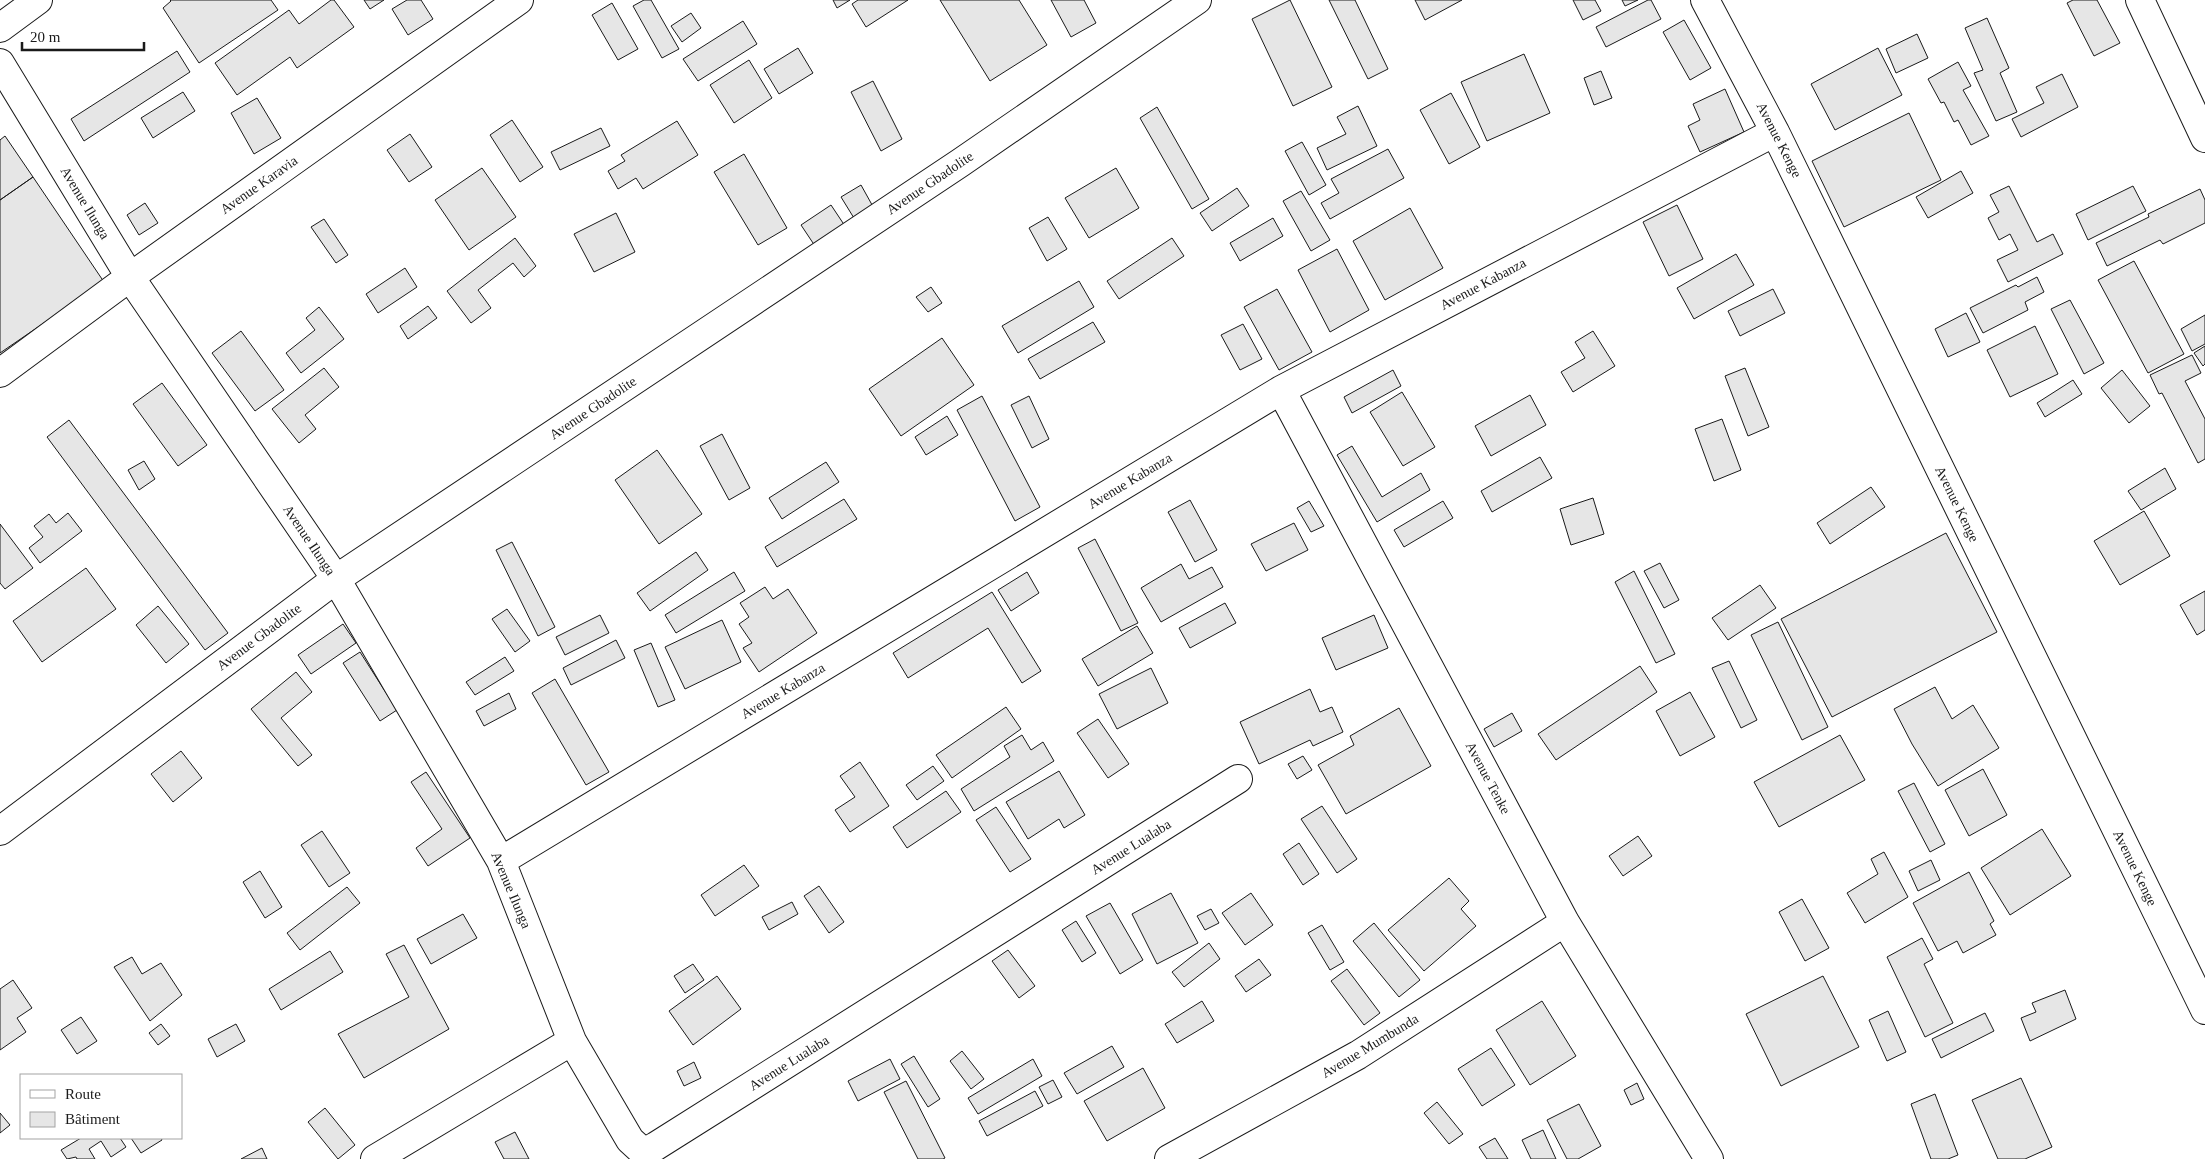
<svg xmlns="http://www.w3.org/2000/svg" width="2205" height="1159" viewBox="0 0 2205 1159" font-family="Georgia,serif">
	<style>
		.building { fill: #e6e6e6; stroke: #1a1a1a }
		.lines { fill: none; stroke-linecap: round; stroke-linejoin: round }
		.minor-casing { stroke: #1a1a1a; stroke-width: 30 }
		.minor { stroke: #fff; stroke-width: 28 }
		.labels { text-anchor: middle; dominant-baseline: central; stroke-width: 4; stroke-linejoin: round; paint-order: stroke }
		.street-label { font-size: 14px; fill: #1a1a1a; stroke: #fff }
	</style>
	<rect width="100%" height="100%" fill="#fff"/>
	<!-- building -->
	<path class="building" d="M170 0H271L278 10 199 63 163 8 171 1Z
		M331 0H334L354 27 297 68 290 57 237 95 215 63 289 10 299 24Z
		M364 0H384L370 9Z
		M407 0H421L433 19 408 35 392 9Z
		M644 0H651L679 49 662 58 633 6Z
		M833 0H850L837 8Z
		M858 0H908L866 27 852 4Z
		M940 0H1019L1047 45 990 81Z
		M1051 0H1084L1096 23 1071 37Z
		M1290 0 1332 87 1293 106 1252 19Z
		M1329 0H1355L1388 69 1368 79Z
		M1415 0H1462L1425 20Z
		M1573 0H1595L1601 11 1583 20Z
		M1622 0H1638L1625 6Z
		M1648 0H1651L1661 19 1606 47 1596 27Z
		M2073 0H2097L2120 43 2094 56 2067 3Z
		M612 3 638 49 618 60 592 15Z
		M691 13 701 28 682 42 671 26Z
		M1987 18 2009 68 2000 73 2017 112 1996 121 1974 73 1983 70 1965 28Z
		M1684 20 1711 68 1690 80 1663 32Z
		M743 21 757 44 698 81 683 59Z
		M1917 34 1928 58 1896 73 1886 49Z
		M798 48 813 73 779 94 764 69Z
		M1878 48 1902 95 1835 130 1811 84Z
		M177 51 190 72 84 141 71 119Z
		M1524 54 1550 113 1487 141 1461 82Z
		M749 60 772 98 734 123 710 85Z
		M1958 62 1971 86 1963 90 1989 136 1971 145 1958 120 1954 122 1944 102 1941 103 1928 79Z
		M1601 71 1612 98 1594 105 1584 78Z
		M2062 74 2078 107 2021 137 2012 119 2044 103 2036 87Z
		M873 81 902 139 881 151 851 92Z
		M1725 89 1744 132 1700 152 1688 126 1700 120 1693 104Z
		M183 92 195 111 153 138 141 118Z
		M1451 93 1480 147 1449 164 1420 110Z
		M257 98 281 138 254 154 231 113Z
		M1358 106 1377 146 1327 170 1317 148 1346 134 1337 117Z
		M1157 107 1209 199 1192 209 1140 118Z
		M1909 113 1941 180 1844 227 1812 161Z
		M512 120 543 167 520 182 490 135Z
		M677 121 698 155 643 189 636 178 618 189 608 171 625 161 621 155Z
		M601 128 610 146 560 170 551 152Z
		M410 134 432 167 409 182 387 150Z
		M5 136 33 177 0 200V140Z
		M1302 142 1326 185 1309 195 1285 151Z
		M1388 149 1404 178 1330 219 1321 203 1339 193 1331 179Z
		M744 154 787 228 758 245 714 172Z
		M482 168 516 217 469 250 435 200Z
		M1116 168 1139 208 1089 238 1065 198Z
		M1961 171 1973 193 1928 218 1916 197Z
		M33 177 104 282 0 353V200Z
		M861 185 876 212 857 223 841 197Z
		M2009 186 2037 242 2053 234 2063 254 2008 282 1997 260 2018 250 2010 234 1999 240 1988 218 1999 212 1990 195Z
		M2133 186 2146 211 2088 240 2076 214Z
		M1237 188 1249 206 1212 231 1200 213Z
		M2200 189 2205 200V223L2163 244 2160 240 2107 266 2096 243 2149 217 2148 214Z
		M1301 191 1330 240 1311 251 1283 201Z
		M145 203 158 223 139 235 127 215Z
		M831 205 845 226 815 246 801 225Z
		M1677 205 1703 259 1669 276 1643 222Z
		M1410 208 1443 268 1385 300 1353 241Z
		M616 213 635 252 594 272 574 234Z
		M1048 217 1067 249 1047 261 1029 228Z
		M1273 218 1283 236 1240 261 1230 243Z
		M324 219 348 255 336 263 311 227Z
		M515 238 536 266 524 277 513 263 478 290 491 308 471 323 447 291Z
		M1172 238 1184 256 1119 299 1107 281Z
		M1337 249 1369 310 1330 332 1298 270Z
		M1736 254 1754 285 1694 319 1677 288Z
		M2134 261 2184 354 2148 373 2098 280Z
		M405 268 417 287 378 313 366 294Z
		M2037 277 2044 292 2025 302 2028 310 1983 333 1970 308 2016 285 2018 287Z
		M1079 281 1094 307 1018 353 1002 326Z
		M931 287 942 303 928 312 916 297Z
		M1277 289 1312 352 1279 370 1244 307Z
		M1773 289 1785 313 1740 336 1728 311Z
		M2070 300 2104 363 2084 374 2051 309Z
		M428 306 437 318 408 339 400 326Z
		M319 307 344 339 301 373 286 353 315 330 306 318Z
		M1966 313 1980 342 1948 357 1935 329Z
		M2205 315V344L2192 351 2181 329Z
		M1093 322 1105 342 1040 379 1028 359Z
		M1243 324 1262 359 1240 370 1221 335Z
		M2035 326 2058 374 2010 397 1987 350Z
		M241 331 284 390 255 411 212 353Z
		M1593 331 1615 366 1573 392 1561 372 1585 358 1575 342Z
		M942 338 974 385 901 436 869 389Z
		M2205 346V364L2203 366 2194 353Z
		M2192 355 2201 373 2185 381 2205 419V459L2198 463 2162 393 2159 394 2150 375Z
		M324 368 339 387 305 415 316 429 299 443 272 409Z
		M1745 368 1769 427 1748 436 1725 376Z
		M1393 370 1401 386 1352 413 1344 397Z
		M2122 370 2150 406 2129 423 2101 388Z
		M2073 380 2082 394 2045 417 2037 403Z
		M162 383 207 445 178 466 133 404Z
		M1402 392 1435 447 1403 466 1370 412Z
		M1530 395 1546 425 1491 456 1475 426Z
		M982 396 1040 507 1015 521 957 410Z
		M1029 396 1049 439 1032 448 1011 405Z
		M947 416 958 435 926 455 915 437Z
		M1722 419 1741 470 1714 481 1695 429Z
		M69 420 228 633 205 650 47 437Z
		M722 434 750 488 729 500 700 446Z
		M1352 446 1382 497 1421 473 1430 490 1377 522 1337 455Z
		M657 450 702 514 659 544 615 480Z
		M1540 457 1552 478 1492 512 1481 491Z
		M144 461 155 479 139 490 128 470Z
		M826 462 839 482 782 519 769 498Z
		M2165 468 2176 489 2141 510 2128 491Z
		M1871 487 1885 507 1830 544 1817 523Z
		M1593 498 1604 534 1571 545 1560 509Z
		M844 499 857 519 777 567 765 547Z
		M1190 500 1217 550 1195 562 1168 512Z
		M1309 501 1324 526 1311 532 1297 508Z
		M1443 501 1453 518 1404 547 1394 530Z
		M2144 511 2170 556 2120 585 2094 541Z
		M68 513 82 531 40 563 29 548 43 537 34 526 49 514 56 523Z
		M1294 523 1308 550 1266 571 1251 544Z
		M0 524 33 568 5 589 0 583Z
		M1946 533 1997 632 1832 717 1781 619Z
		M1095 539 1138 623 1121 631 1078 548Z
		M512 542 555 627 538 636 496 550Z
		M696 552 708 570 650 611 637 593Z
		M1660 563 1679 600 1664 608 1644 571Z
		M1181 564 1189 579 1212 567 1223 587 1161 622 1141 588Z
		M86 568 116 609 42 662 13 621Z
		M1634 571 1675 654 1656 663 1615 582Z
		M734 572 745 591 676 633 665 615Z
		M1027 572 1039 593 1011 611 998 590Z
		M1760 585 1776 608 1728 640 1712 618Z
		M765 587 773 599 788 589 817 633 759 672 743 648 752 643 739 624 749 617 740 603Z
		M2205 591V630L2197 635 2180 605Z
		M992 592 1041 671 1022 683 988 628 908 678 893 653Z
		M1225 603 1236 623 1190 648 1179 628Z
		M158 606 189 644 166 663 136 625Z
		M507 609 530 641 515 652 492 619Z
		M600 615 609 633 565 655 556 637Z
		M1374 615 1388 648 1336 670 1322 638Z
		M722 620 741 662 685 689 665 647Z
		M1778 622 1828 727 1802 740 1751 635Z
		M343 624 356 643 311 674 298 655Z
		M1137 626 1153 653 1098 686 1082 659Z
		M616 640 625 658 571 685 563 668Z
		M651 643 675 700 658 707 634 650Z
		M360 652 397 710 380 721 343 663Z
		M505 657 514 671 475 695 466 682Z
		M1729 661 1757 720 1741 728 1712 668Z
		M1640 666 1657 692 1556 760 1538 734Z
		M1151 668 1168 703 1117 729 1099 694Z
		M296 672 312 692 281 718 312 755 298 766 251 709Z
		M555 679 609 772 586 785 532 693Z
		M1935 687 1952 719 1973 705 1999 748 1938 786 1912 744 1894 709Z
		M1310 689 1320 712 1332 707 1343 732 1313 746 1310 740 1259 764 1240 722Z
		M1690 692 1715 737 1680 756 1656 711Z
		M509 693 516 709 484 726 476 711Z
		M1006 707 1021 729 952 778 936 755Z
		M1399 708 1431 766 1346 814 1318 765 1354 745 1350 736Z
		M1512 713 1522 731 1494 747 1484 729Z
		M1098 719 1129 764 1108 778 1077 733Z
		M1022 735 1031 750 1043 742 1054 761 974 811 961 789 1010 757 1004 746Z
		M1840 735 1865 780 1779 827 1754 782Z
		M181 751 202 778 173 802 151 774Z
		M1303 756 1312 770 1297 779 1288 764Z
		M860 762 889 806 850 832 835 810 855 797 840 776Z
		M933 766 944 781 917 800 906 785Z
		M1983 769 2007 815 1969 836 1945 790Z
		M1059 771 1085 815 1064 828 1059 819 1028 839 1006 802Z
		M426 772 470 838 428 866 416 848 442 829 411 782Z
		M1914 783 1945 844 1930 852 1898 791Z
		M946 791 961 812 907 848 893 827Z
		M1322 806 1357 859 1337 873 1301 819Z
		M996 807 1031 859 1010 872 976 820Z
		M2042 829 2071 876 2010 915 1981 868Z
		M322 831 350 873 329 887 301 845Z
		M1638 836 1652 856 1623 876 1609 856Z
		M1299 843 1319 874 1303 885 1283 854Z
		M1884 852 1908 897 1865 923 1847 893 1878 874 1871 859Z
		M1931 860 1940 880 1918 891 1909 871Z
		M744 865 759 886 715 916 701 895Z
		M260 871 282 907 265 918 243 882Z
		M1969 872 1994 921 1990 924 1996 935 1963 953 1957 941 1938 951 1913 903Z
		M1449 878 1469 901 1461 909 1476 926 1424 971 1388 930Z
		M819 886 844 922 829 933 804 896Z
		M347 887 360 903 300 950 287 933Z
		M1171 893 1198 943 1157 964 1132 914Z
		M1251 893 1273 925 1245 945 1222 913Z
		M1802 899 1829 948 1805 961 1779 912Z
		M792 902 798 914 769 930 762 917Z
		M1110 903 1143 960 1120 974 1086 916Z
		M1211 909 1219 923 1205 930 1197 916Z
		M463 914 477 938 431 964 417 939Z
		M1076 921 1096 953 1082 962 1062 930Z
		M1374 923 1420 980 1399 997 1353 941Z
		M1322 925 1344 962 1330 970 1308 933Z
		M1922 938 1933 959 1924 964 1953 1023 1925 1037 1887 957Z
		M1209 943 1220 959 1184 987 1172 972Z
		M404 945 449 1029 364 1078 338 1034 409 997 386 954Z
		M1008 950 1035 986 1019 998 992 961Z
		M330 951 343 972 281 1010 269 989Z
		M132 957 142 974 161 963 182 995 150 1021 114 967Z
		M1259 959 1271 975 1246 992 1235 976Z
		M693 964 704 980 685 993 674 976Z
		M1347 969 1380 1013 1364 1025 1331 981Z
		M717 976 741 1009 693 1045 669 1011Z
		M1823 976 1859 1047 1781 1086 1746 1014Z
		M13 980 32 1008 17 1018 26 1032 0 1050V989Z
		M2065 990 2076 1019 2030 1041 2021 1018 2036 1012 2032 1003Z
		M1202 1001 1214 1021 1177 1043 1165 1024Z
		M1542 1001 1576 1056 1530 1085 1496 1030Z
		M1888 1011 1906 1052 1887 1061 1869 1020Z
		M1985 1013 1994 1031 1941 1058 1932 1039Z
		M81 1017 97 1041 77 1054 61 1030Z
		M161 1024 170 1036 158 1045 149 1033Z
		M236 1024 245 1041 217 1057 208 1039Z
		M1112 1046 1124 1067 1077 1094 1064 1073Z
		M1491 1048 1515 1085 1482 1106 1458 1069Z
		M962 1051 984 1079 971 1089 950 1061Z
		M914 1056 940 1099 928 1107 901 1064Z
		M890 1059 900 1079 858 1101 848 1081Z
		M1033 1059 1042 1076 978 1114 968 1098Z
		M694 1062 701 1078 684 1086 677 1071Z
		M1143 1068 1165 1108 1107 1141 1084 1101Z
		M2021 1078 2052 1147 2025 1159H1998L1972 1100Z
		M1053 1080 1062 1097 1048 1104 1039 1087Z
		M906 1081 945 1158 943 1159H918L884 1092Z
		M1637 1083 1644 1099 1631 1105 1624 1090Z
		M1035 1091 1043 1106 987 1136 979 1121Z
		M1935 1094 1958 1155 1948 1159H1931L1911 1104Z
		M1437 1102 1463 1134 1449 1144 1424 1113Z
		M1579 1104 1601 1146 1578 1159H1567L1547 1120Z
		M325 1108 355 1145 338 1159 308 1122Z
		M0 1113 10 1125 0 1133Z
		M1543 1130 1556 1159H1531L1522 1140Z
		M515 1132 529 1159H504L495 1142Z
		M81 1138H120L126 1147 111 1157 101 1141 89 1149 95 1159H77L76 1157 67 1159 61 1150Z
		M131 1138H161L162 1140 141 1153Z
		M1495 1138 1508 1159H1487L1479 1147Z
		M262 1148 267 1159H241Z"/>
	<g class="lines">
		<!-- minor casing -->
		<g class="minor-casing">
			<path id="minor" d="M1705 0 1775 132 2205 1010
				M2140 0 2205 138
				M0 28 38 0
				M0 63 130 277 336 579 501 861 572 1041 630 1140 641 1150H649L656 1146 1238 779
				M0 373 130 277 519 0
				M1281 390 1565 922 1709 1159
				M0 831 336 579 960 163 1197 0
				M501 861 1281 390 1775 132
				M375 1159 572 1041
				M1169 1159 1358 1055 1565 922"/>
		</g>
		<!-- minor -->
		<use href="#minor" class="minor"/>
	</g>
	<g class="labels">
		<!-- street labels -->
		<g class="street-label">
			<text transform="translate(1779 140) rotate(63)">Avenue Kenge</text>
			<text transform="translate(930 183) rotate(-34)">Avenue Gbadolite</text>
			<text transform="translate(259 185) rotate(-35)">Avenue Karavia</text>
			<text transform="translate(85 203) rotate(59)">Avenue Ilunga</text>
			<text transform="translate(1483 284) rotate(-28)">Avenue Kabanza</text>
			<text transform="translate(593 408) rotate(-34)">Avenue Gbadolite</text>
			<text transform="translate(1130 481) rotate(-31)">Avenue Kabanza</text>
			<text transform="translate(1957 504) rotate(64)">Avenue Kenge</text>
			<text transform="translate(309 540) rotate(56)">Avenue Ilunga</text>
			<text transform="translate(259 637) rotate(-37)">Avenue Gbadolite</text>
			<text transform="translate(783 691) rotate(-31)">Avenue Kabanza</text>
			<text transform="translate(1488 778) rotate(62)">Avenue Tenke</text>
			<text transform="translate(1131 847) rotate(-32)">Avenue Lualaba</text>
			<text transform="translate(2135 868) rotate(64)">Avenue Kenge</text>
			<text transform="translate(511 890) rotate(67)">Avenue Ilunga</text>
			<text transform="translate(1370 1046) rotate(-31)">Avenue Mumbunda</text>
			<text transform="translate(789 1063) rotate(-32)">Avenue Lualaba</text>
		</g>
	</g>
	<!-- legend -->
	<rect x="20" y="1074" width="162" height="65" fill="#ffffff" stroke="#a3a3a3"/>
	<rect x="30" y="1090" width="25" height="8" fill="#ffffff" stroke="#a3a3a3"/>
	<text x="65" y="1099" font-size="15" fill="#1a1a1a">Route</text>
	<rect x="30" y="1112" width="25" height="15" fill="#e6e6e6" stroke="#a3a3a3"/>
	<text x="65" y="1124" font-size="15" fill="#1a1a1a">Bâtiment</text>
	<!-- scale -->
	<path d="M22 42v8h122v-8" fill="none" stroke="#1a1a1a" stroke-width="2.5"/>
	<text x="30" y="42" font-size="15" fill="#1a1a1a" stroke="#ffffff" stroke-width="4" paint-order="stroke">20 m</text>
</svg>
